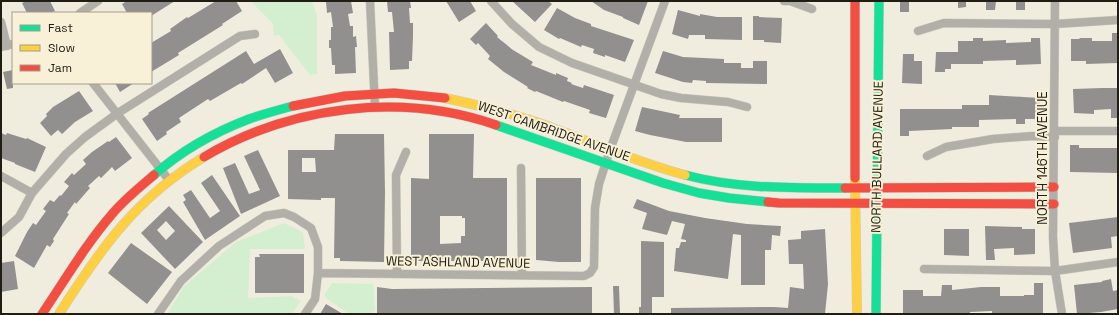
<svg xmlns="http://www.w3.org/2000/svg" width="1119" height="315" viewBox="0 0 1119 315" font-family="'Space Grotesk',sans-serif">
	<style>
		.green { fill: #d4efcf }
		.building { fill: #91908e; fill-rule: evenodd }
		.lines { fill: none; stroke-linecap: round; stroke-linejoin: round }
		.street-casing { stroke: #cdcbc0; stroke-width: 9 }
		.fast-casing { stroke: #cdcbc0; stroke-width: 10 }
		.slow-casing { stroke: #cdcbc0; stroke-width: 10 }
		.jam-casing { stroke: #cdcbc0; stroke-width: 10 }
		.street { stroke: #b2afa9; stroke-width: 8 }
		.fast { stroke: #16e098; stroke-width: 9 }
		.slow { stroke: #ffcf43; stroke-width: 9 }
		.jam { stroke: #f24e42; stroke-width: 9 }
		.labels { text-anchor: middle; dominant-baseline: central; stroke-width: 4; stroke-linejoin: round; paint-order: stroke }
		.street-label { font-size: 13px; fill: #201d14; stroke: #f8f1d7 }
	</style>
	<rect width="100%" height="100%" fill="#f0eddf"/>
	<!-- green -->
	<path class="green" d="M251 1H312L317 16V74L310 75 279 35 274 36 273 24Z
		M284 223 303 232 305 249H250L248 298 291 296 301 301 292 314H167L184 286 236 242Z
		M332 283 373 284 375 310 371 314H349L327 299V298L324 295Z"/>
	<!-- building -->
	<path class="building" d="M26 1H50L55 11 50 13H27L22 3Z
		M127 1H175L151 16V13H127L122 4Z
		M216 1H236L242 11 222 24 223 25 178 53 179 55 151 72V43L171 31 170 29 187 17 188 18Z
		M331 1H351L353 13 348 14 350 26H353V37L356 36 357 47H355L356 73 335 74V65H332L331 48H329V40H331V27H333L331 12 327 13 326 2Z
		M387 1H410L411 8H409L410 23H413V36L412 61H409V69L390 70 389 32H394L392 12H388Z
		M446 1H470L476 11 459 22Z
		M512 1H548L552 4 535 22Z
		M591 1H648L639 25 623 18V17L604 10Z
		M900 1H909V12H900Z
		M958 1H966V7L958 8Z
		M986 1H996L995 10H986Z
		M1016 1H1025V10H1016Z
		M557 8 575 18 591 24V26L634 40 625 62 605 55V57L593 53 594 49 582 45 581 47 560 38 559 39 544 30Z
		M678 10 700 16V14L717 17H742V40L705 39V35H689L688 39 672 34Z
		M753 16H759V17L782 18 781 43 764 42V40H753Z
		M486 23 498 36 497 37 513 50 533 62 531 65 556 75V73L568 78 567 81 572 83 571 84 583 88 584 85 614 95 606 118 589 113 590 110 564 101 563 102 536 91 535 92 527 88 528 87 504 72 488 59 490 56 478 43 476 45 470 39Z
		M1112 33H1118V63L1086 64V61H1071V39H1079L1080 38H1092V41H1112Z
		M973 38H983V41L1006 40V43L1031 42V38H1040L1041 64 1016 65V60L983 61V64H951V69H945V72H935L936 52H958V41H973Z
		M280 49 293 73 275 83 266 68 242 84 241 83 210 101 208 99 179 118 181 122 166 132 167 134 157 141 142 119 149 114 148 113 159 106 246 51 254 64Z
		M663 51 683 57 724 59V63H741V68H753V61H767V84L706 83V81L693 80 692 83 683 82 655 73Z
		M903 54H914V61H922V84L902 83Z
		M13 70V88L7 89 3 72Z
		M115 83H134L120 92Z
		M1102 88H1118V118H1111V109L1094 110V114L1074 113 1073 89Z
		M79 91 93 111 75 122 62 134 58 130 51 136 40 123 47 116 46 114 53 107Z
		M989 95 1040 98V119H1025V124H1016V119L979 120V127H952V129L909 131V136H900V109H962V105H989Z
		M642 107 680 115 679 118H722V142H686L650 135 635 131Z
		M1 133 6 135 7 133 26 139 27 138 46 147 35 172 15 164V163L1 158Z
		M335 134H384L385 193 384 262 340 261V258H334L335 198H321V200L288 199V150H334ZM302 158H315L316 172H302Z
		M429 134H474L473 178H507V261H411V178L429 179ZM440 216H462V218H465V236H461V243L440 244Z
		M116 137 132 158 115 171 112 167 101 178 99 176 88 186 90 188 76 204 75 202 67 213 69 214 53 239 54 241 50 247 47 245 34 268 15 256 27 232 33 223 36 225 46 211 43 209 50 200 54 202 60 195 61 196 69 186 64 182 72 173 74 175 86 164 83 160 92 152 108 141 109 142Z
		M1070 145H1079V148H1118V173L1070 172Z
		M258 150 280 196 241 214 223 168 235 163 249 194 260 190 244 156Z
		M212 175 240 216 205 240 183 202 186 200 183 195 191 190 210 218 220 211 201 183Z
		M536 178H581V262H559L536 260Z
		M637 199 669 211 705 218 747 224 781 226 780 236 772 235 771 250H765V285H741V235L733 234 728 279 674 271 676 248H679L681 242H686V240L681 239 685 224 672 221 667 235 642 229 647 213 633 208Z
		M169 206 203 242 175 269 141 233ZM166 221 175 231 166 240 157 230Z
		M1118 217V236L1111 237 1112 248 1073 253 1069 223Z
		M985 226 1022 227V229H1035V254L1014 255V248L994 249 995 260H986Z
		M825 229 828 284 825 314H671V308L774 307 788 308 790 287 804 289 803 264H789L788 240 801 239V231Z
		M944 229H969V256L944 255Z
		M641 241 664 242V297H652V314H639V307H641Z
		M131 243 172 272 147 304 108 273Z
		M259 254H304V293H255V257H260Z
		M14 261 18 289 1 292V263Z
		M1111 279 1113 291 1118 290V309L1101 312 1077 314 1074 285 1102 282V281Z
		M1034 283H1043V314H992V311L970 312V314H903V290H923V296H941L942 285H952V290L981 287H1000V296H1024V295H1034Z
		M613 286H619L620 314H614Z
		M377 287 392 289 592 287V314H377Z
		M326 304 343 314H320Z"/>
	<g class="lines">
		<!-- street casing -->
		<g class="street-casing">
			<path id="street" d="M370 1 375 107
				M491 1 512 24 539 47 572 63 661 94 681 98 728 102 747 107
				M784 1H790L812 9
				M1055 1 1053 237 1055 271 1062 314
				M80 13 98 1
				M1 22 7 46
				M918 31 944 23 1055 24 1118 20
				M1 47 13 44
				M93 83 169 180
				M1055 131H1118
				M927 156 946 147 993 139 1032 136 1055 137
				M521 168 522 275
				M1 176 32 193
				M1 233 19 217 32 193 66 154 85 137 118 113 240 36 255 34
				M924 269 1055 271 1118 262
				M318 273 584 276 590 273 594 267 595 208 599 184 610 150 665 1
				M397 273 396 175 406 152
				M158 314 181 281 219 246 265 216 284 213 294 217 311 228 318 247V273L315 299 305 314"/>
		</g>
		<!-- fast casing -->
		<g class="fast-casing">
			<path id="fast" d="M496 125 663 183 699 193 729 198 768 202
				M154 175C181 151 215 132 249 119 263 114 278 110 293 106
				M685 175C738 189 791 188 845 188
				M876 314 879 1"/>
		</g>
		<!-- slow casing -->
		<g class="slow-casing">
			<path id="slow" d="M445 98C477 105 508 112 539 123 587 140 635 162 685 175
				M855 178 857 314
				M59 314C101 248 136 198 204 157"/>
		</g>
		<!-- jam casing -->
		<g class="jam-casing">
			<path id="jam" d="M855 1V178
				M293 106 345 96 394 93 445 98
				M204 157C290 106 401 92 496 125
				M845 188 1054 187
				M768 202 779 203 1054 204
				M42 314C65 280 86 244 113 213 125 199 140 187 154 175"/>
		</g>
		<!-- street -->
		<use href="#street" class="street"/>
		<!-- fast -->
		<use href="#fast" class="fast"/>
		<!-- slow -->
		<use href="#slow" class="slow"/>
		<!-- jam -->
		<use href="#jam" class="jam"/>
	</g>
	<g class="labels">
		<!-- street labels -->
		<g class="street-label">
			<text transform="translate(554 131) rotate(19)">WEST CAMBRIDGE AVENUE</text>
			<text transform="translate(877 157) rotate(-89)">NORTH BULLARD AVENUE</text>
			<text transform="translate(1042 158) rotate(-90)">NORTH 146TH AVENUE</text>
			<text transform="translate(458 262) rotate(1)">WEST ASHLAND AVENUE</text>
		</g>
	</g>
	<!-- border -->
	<rect width="1119" height="315" fill="none" stroke="#201d14" stroke-width="4"/>
	<!-- legend -->
	<rect x="12" y="12" width="140" height="72" fill="#f8f1d7" stroke="#a29c89"/>
	<rect x="20" y="25" width="20" height="6" fill="#16e098" stroke="#a29c89"/>
	<text x="48" y="32" font-size="12" fill="#201d14">Fast</text>
	<rect x="20" y="45" width="20" height="6" fill="#ffcf43" stroke="#a29c89"/>
	<text x="48" y="52" font-size="12" fill="#201d14">Slow</text>
	<rect x="20" y="65" width="20" height="6" fill="#f24e42" stroke="#a29c89"/>
	<text x="48" y="72" font-size="12" fill="#201d14">Jam</text>
</svg>
